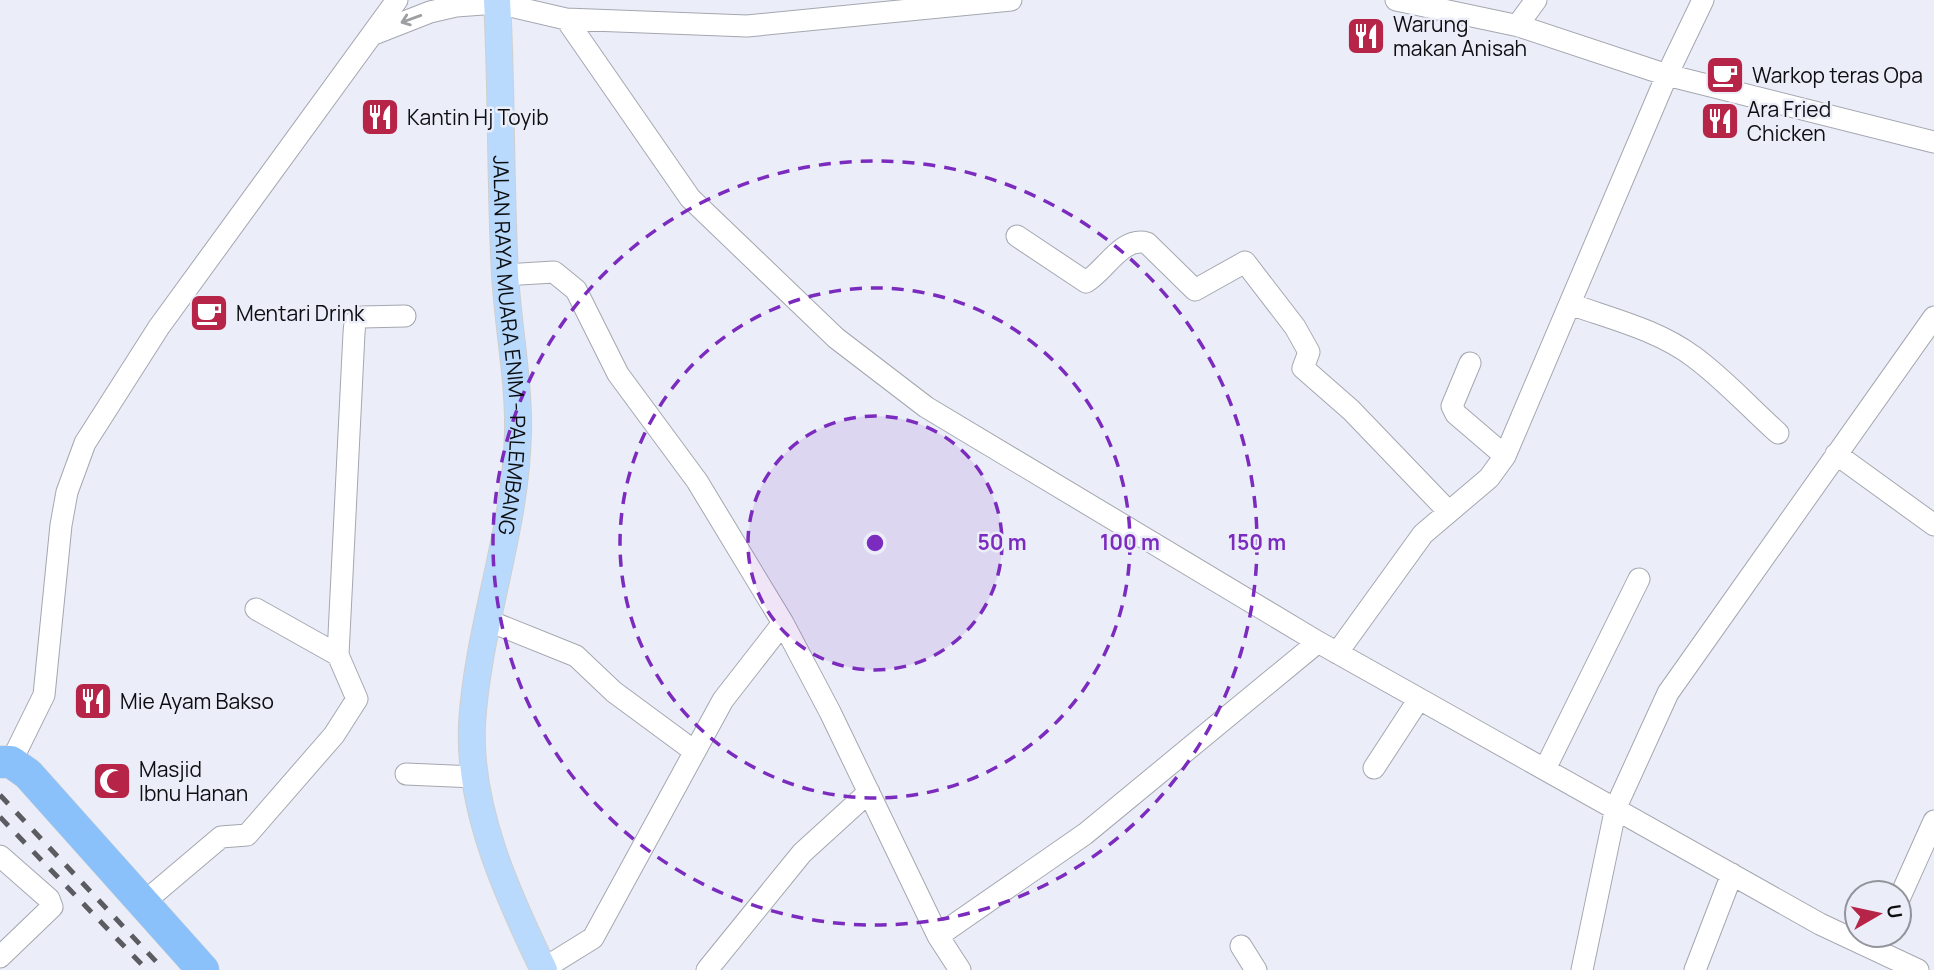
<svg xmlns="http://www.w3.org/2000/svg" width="1934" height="970" viewBox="0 0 1934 970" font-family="Manrope,sans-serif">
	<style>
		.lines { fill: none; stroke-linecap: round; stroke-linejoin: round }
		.minor-casing { stroke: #a4a7b0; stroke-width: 23 }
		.major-casing { stroke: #cfcfcf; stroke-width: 28 }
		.highway-casing { stroke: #cfcfcf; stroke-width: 33 }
		.minor { stroke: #fff; stroke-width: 21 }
		.major { stroke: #b9dafd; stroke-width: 26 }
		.highway { stroke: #8ac1fb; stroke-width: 32 }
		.rail { stroke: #5a5c61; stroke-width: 5; stroke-dasharray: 12 12; stroke-linecap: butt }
		.oneway { stroke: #9e9fa0 }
		.ring { fill: none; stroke: #7b2cbf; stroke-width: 3.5; stroke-dasharray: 12 9 }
		.labels { text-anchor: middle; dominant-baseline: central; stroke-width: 5; stroke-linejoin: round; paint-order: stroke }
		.poi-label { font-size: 21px; fill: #0d0e11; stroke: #ebeef8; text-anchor: start }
		.street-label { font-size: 21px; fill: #0d0e11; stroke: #ebeef8 }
		.centre { fill: #7b2cbf; stroke: #ebeef8; stroke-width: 3.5 }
		.ring-label { font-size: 21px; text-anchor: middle; font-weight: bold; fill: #7b2cbf; stroke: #ebeef8; stroke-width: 5; stroke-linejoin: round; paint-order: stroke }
	</style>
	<rect width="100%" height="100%" fill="#ebeef8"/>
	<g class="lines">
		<!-- minor casing -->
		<g class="minor-casing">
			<path id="minor" d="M1396 0 1519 26 1667 75 1934 142
				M566 19 690 198 836 338 926 407 1318 642 1820 924 1918 970
				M1517 26 1536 0
				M374 34 430 12 456 6 497 3 566 19 747 26 1011 0
				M1017 236 1086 282C1106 270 1122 236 1147 243L1195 290 1245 262 1295 327 1309 352 1303 368 1351 410 1449 512
				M505 275 554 272 576 290 618 374 697 481 783 623 830 712 938 936 960 970
				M1570 304C1612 319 1658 330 1694 357 1724 379 1750 408 1778 433
				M1470 363 1452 406 1456 414 1505 456
				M1836 454 1934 525
				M256 609 338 655
				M489 621 576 656 614 692 694 751
				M1337 653 1423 534 1489 478 1505 456 1667 75 1703 0
				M11 762 44 695 61 525 67 492 85 443 159 327 397 0
				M1374 768 1419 699
				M1545 769 1639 579
				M406 774 475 777
				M0 856 49 899 52 907 0 957
				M1899 899 1934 821
				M143 903 221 837 247 835 334 735 357 699 338 655 354 333 355 322 362 317 405 316
				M938 936 1085 834 1318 642
				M1241 946 1256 970
				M543 969 593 938 723 700 783 623
				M707 970 802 853 869 792
				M1582 970 1616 807 1668 693 1934 317
				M1695 970 1732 874"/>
		</g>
		<!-- major casing -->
		<g class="major-casing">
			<g id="major">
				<path id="s1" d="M497 0C502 91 500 183 505 274 508 327 519 380 518 432 516 532 478 625 472 724 468 809 508 896 544 970"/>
			</g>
		</g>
		<!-- highway casing -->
		<g class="highway-casing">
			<path id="highway" d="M0 762H11L28 774 203 970"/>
		</g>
		<!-- minor -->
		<use href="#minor" class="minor"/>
		<!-- major -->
		<use href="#major" class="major"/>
		<!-- highway -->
		<use href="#highway" class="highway"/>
		<!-- rail -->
		<path class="rail" d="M0 795 164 970
			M0 817 147 970"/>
	</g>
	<!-- one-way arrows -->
	<defs><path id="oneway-shaft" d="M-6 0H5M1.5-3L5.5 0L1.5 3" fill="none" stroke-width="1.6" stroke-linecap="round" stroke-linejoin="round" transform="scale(1.75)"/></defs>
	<use class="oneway" href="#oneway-shaft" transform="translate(411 19) rotate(160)"/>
	<!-- distance rings -->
	<circle cx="875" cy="543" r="127" fill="#7b2cbf" fill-opacity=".12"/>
	<g class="ring">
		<circle cx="875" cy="543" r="127"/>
		<circle cx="875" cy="543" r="255"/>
		<circle cx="875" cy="543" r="382"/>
	</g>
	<!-- icons -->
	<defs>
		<g id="restaurant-square" transform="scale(2.0125)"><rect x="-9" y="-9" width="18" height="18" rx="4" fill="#b62448" stroke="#ebeef8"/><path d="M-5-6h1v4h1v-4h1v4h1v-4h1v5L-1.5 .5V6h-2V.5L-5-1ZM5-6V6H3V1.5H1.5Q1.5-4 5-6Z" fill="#fff"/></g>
		<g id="cafe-square" transform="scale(2.0125)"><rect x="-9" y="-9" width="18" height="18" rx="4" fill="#b62448" stroke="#ebeef8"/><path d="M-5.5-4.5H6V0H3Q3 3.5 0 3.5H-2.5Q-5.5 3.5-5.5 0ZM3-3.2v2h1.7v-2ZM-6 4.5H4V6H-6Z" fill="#fff"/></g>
		<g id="mosque-square" transform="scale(2.0125)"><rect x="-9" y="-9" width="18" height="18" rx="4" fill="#b62448" stroke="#ebeef8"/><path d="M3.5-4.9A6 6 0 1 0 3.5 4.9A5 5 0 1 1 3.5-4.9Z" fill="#fff"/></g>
	</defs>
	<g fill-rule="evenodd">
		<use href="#restaurant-square" x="1366" y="36"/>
		<use href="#cafe-square" x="1725" y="75"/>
		<use href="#restaurant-square" x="380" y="117"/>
		<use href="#restaurant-square" x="1720" y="121"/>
		<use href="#cafe-square" x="209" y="313"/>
		<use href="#restaurant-square" x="93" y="701"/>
		<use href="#mosque-square" x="112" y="781"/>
	</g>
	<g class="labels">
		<!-- poi labels -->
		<g class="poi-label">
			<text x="1393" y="24">Warung<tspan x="1393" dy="24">makan Anisah</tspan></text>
			<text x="1752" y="75">Warkop teras Opa</text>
			<text x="1747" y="109">Ara Fried<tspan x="1747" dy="24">Chicken</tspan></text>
			<text x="407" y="117">Kantin Hj Toyib</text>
			<text x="236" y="313">Mentari Drink</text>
			<text x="120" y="701">Mie Ayam Bakso</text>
			<text x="139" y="769">Masjid<tspan x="139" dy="24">Ibnu Hanan</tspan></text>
		</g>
		<!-- street labels -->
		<g class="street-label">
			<text stroke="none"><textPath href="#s1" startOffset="346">JALAN RAYA MUARA ENIM - PALEMBANG</textPath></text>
		</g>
	</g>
	<circle cx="875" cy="543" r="10" class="centre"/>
	<g class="ring-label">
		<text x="1002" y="550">50 m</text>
		<text x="1130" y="550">100 m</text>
		<text x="1257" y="550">150 m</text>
	</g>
	<!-- north arrow -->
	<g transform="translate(1878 914) rotate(81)"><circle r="33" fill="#ebeef8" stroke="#92949c" stroke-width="2"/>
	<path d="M0-5L12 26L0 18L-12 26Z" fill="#b62448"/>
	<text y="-10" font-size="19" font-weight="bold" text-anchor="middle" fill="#0d0e11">U</text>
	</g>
</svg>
